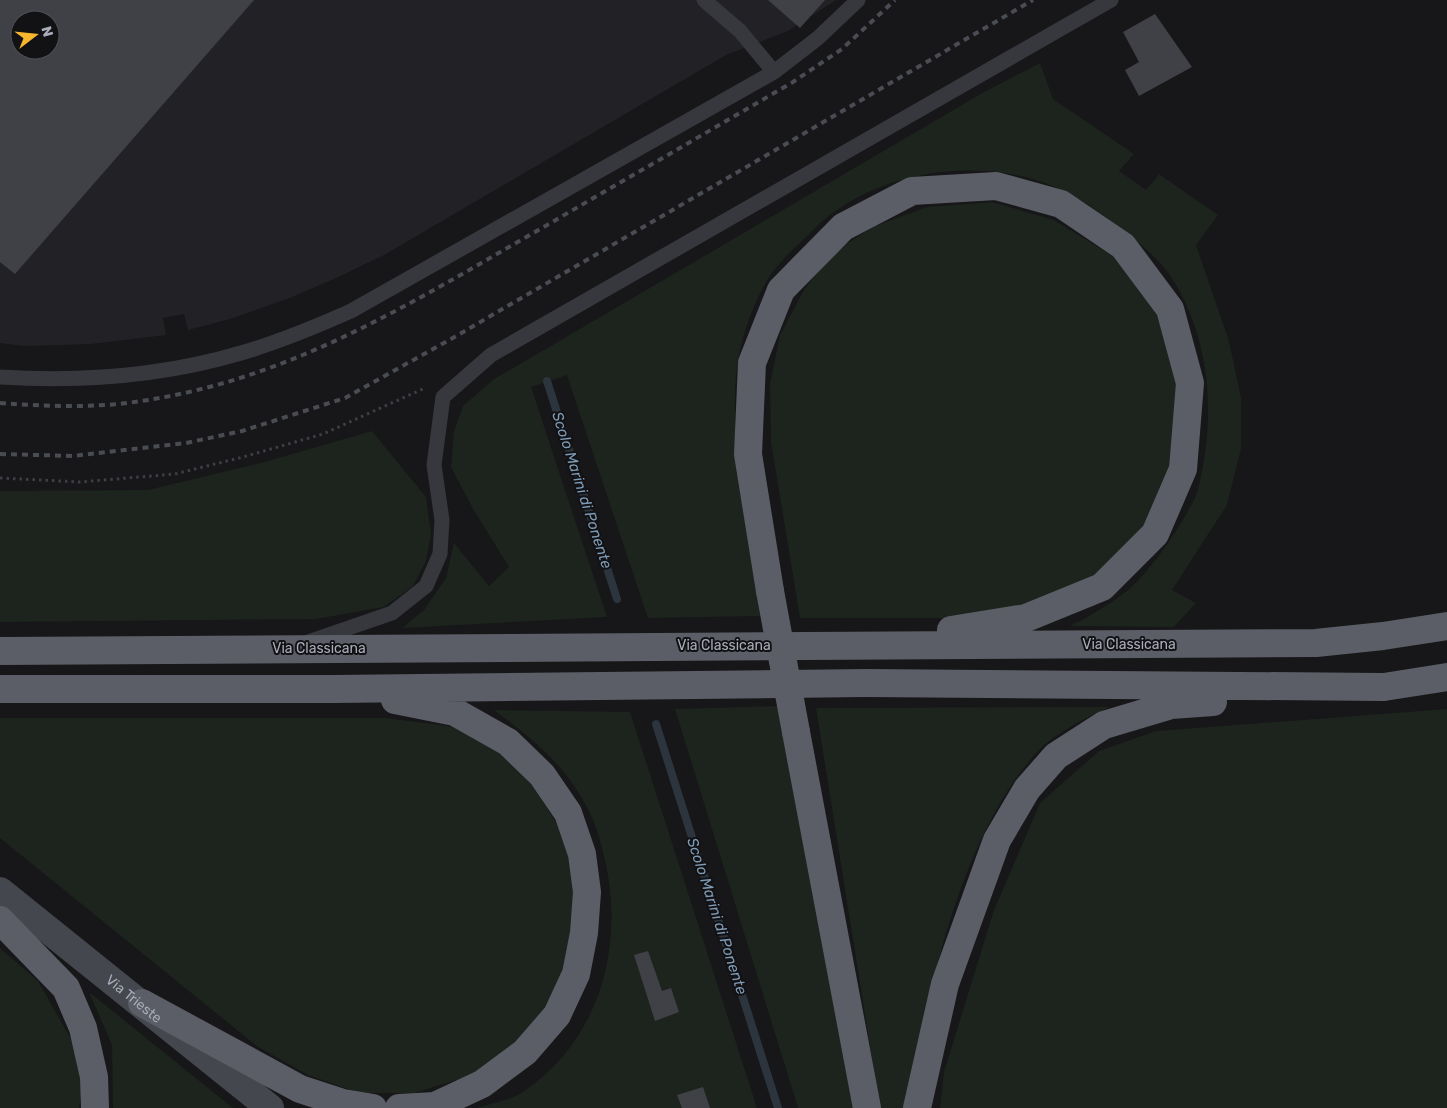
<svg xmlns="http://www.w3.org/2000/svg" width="1447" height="1108" viewBox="0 0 1447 1108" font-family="Rubik,sans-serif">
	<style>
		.built { fill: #222226; fill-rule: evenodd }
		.green { fill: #1c241d }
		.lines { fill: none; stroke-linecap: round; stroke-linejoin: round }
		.stream { stroke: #2c353d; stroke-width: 8 }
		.building { fill: #404146; fill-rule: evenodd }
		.path { stroke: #3d3f45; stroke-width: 3; stroke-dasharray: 2.5 4; stroke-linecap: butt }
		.service { stroke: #37383e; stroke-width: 15 }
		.secondary { stroke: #45474e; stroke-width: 28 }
		.trunk { stroke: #5b5e66; stroke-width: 28 }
		.rail { stroke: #4a4c53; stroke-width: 4; stroke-dasharray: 6 5; stroke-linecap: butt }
		.trunk-bridge { stroke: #5b5e66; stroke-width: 28 }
		.labels { text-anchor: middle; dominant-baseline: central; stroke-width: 4; stroke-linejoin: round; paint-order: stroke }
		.street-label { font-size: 14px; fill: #a8adb9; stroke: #121114 }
		.water-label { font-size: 15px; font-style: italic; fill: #7e9bb5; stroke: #121114 }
	</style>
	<rect width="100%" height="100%" fill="#171619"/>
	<!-- built -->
	<path class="built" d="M0 0H836L788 31 726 55 384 255 334 279 287 299 230 319 188 330 184 314 163 318 166 335 91 344 25 346 0 343ZM20 20H50V50H20Z"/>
	<!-- green -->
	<path class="green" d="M1040 63 1053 99 1134 154 1119 171 1146 190 1159 174 1218 215 1196 245 1229 341 1241 398V449L1227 505 1172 590 1196 603 1174 627 1070 626C1090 616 1110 604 1128 590 1150 572 1185 521 1196 495 1199 488 1200 479 1202 471 1215 407 1208 336 1173 280 1160 259 1139 243 1120 228 1093 206 1063 187 1029 178 957 159 869 176 815 228 804 240 791 250 780 263 756 289 739 341 736 376 730 456 749 538 760 616L648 618 567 375 531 387 607 617 402 628 424 610 446 578 454 543 489 586 509 567 473 509 451 467 454 431 463 406 494 379 515 367 984 92Z
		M992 202 1054 220 1113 256 1151 303 1171 345 1183 407 1177 461 1140 538 1104 575 1026 611 947 618H800L771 442 770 384 780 335 805 288 835 251 875 226 927 207Z
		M372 431 426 497 431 534 426 561 413 586 384 607 316 619 0 622V491L148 490 268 461Z
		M780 706 855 1108H798L675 709Z
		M1109 707C1081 721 1051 734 1031 759 958 845 926 999 907 1108H880L816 708Z
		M1447 709V1108H940L944 1072 994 910 1040 803 1099 751 1156 731Z
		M494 710 630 712 757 1108H477C491 1103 511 1100 523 1092 598 1041 624 951 606 865 602 847 597 827 589 811 564 763 535 741 494 710Z
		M0 718H385L457 727 511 757 540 797 566 838 576 886 572 931 560 986 542 1022 470 1076 414 1093H359L308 1075 258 1047 0 838Z
		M0 948 38 981 74 1044 82 1090 79 1108H0Z
		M89 992 233 1108H113L112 1045Z"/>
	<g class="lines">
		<!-- stream -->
		<path class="stream" d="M547 381 617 599
			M656 724 778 1108"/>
	</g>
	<!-- building -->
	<path class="building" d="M0 0H254L15 274 0 262ZM20 20H50V50H20Z
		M768 0H825L800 28Z
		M1155 14 1192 67 1139 96 1125 70 1139 62 1123 32Z
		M648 951 662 991 671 988 679 1012 655 1021 634 955Z
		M703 1087 710 1108H682L677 1095Z"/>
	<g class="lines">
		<!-- path -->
		<path class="path" d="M0 478 80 482 175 474 243 457 323 434 425 388"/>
		<!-- service -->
		<path class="service" d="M704 0 740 31 774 72
			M0 377C80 382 163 376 241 353 279 342 315 327 351 311L774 72 818 38 858 0
			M308 642 392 613 426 586 440 554 442 520 434 465 443 397 491 355 1111 0"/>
		<!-- secondary -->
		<path class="secondary" id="s1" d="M0 891 270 1108"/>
		<!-- trunk -->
		<path class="trunk" d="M770 591 748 454 752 363 781 290 843 227 912 191 996 186 1061 204 1123 246 1170 309 1190 383 1183 469 1155 534 1102 587 1026 618 951 630
			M0 651 1316 643 1383 636 1447 626
			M0 689H334L866 683 1384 687 1447 677
			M395 700 455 712 508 742 542 775 568 813 582 854 587 892 584 933 576 974 557 1015 525 1052 482 1084 435 1106 399 1108
			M796 732 867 1108
			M0 920 66 988 83 1028 94 1077 95 1108
			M142 1003 300 1089 343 1103 373 1108
			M917 1108 945 984 997 840 1027 789 1056 756 1104 725 1171 705 1213 702"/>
		<!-- rail -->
		<path class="rail" d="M0 403C41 406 85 408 127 403 279 384 398 311 528 236 616 185 704 134 793 82L842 49 895 0
			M0 454 73 456 186 443 242 431 345 398 451 339 1033 0"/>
		<!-- trunk-bridge -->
		<path class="trunk-bridge" d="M770 591 796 732"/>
	</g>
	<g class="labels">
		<!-- street labels -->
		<g class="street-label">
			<text x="1129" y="644">Via Classicana</text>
			<text x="724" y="645">Via Classicana</text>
			<text x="319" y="648">Via Classicana</text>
			<text stroke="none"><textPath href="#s1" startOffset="172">Via Trieste</textPath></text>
		</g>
		<!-- water labels -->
		<g class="water-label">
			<text transform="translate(582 490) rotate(72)">Scolo Marini di Ponente</text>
			<text transform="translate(717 916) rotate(72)">Scolo Marini di Ponente</text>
		</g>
	</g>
	<!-- north arrow -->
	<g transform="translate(35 35) rotate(74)"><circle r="24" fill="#121114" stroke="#4e4f56"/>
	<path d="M0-4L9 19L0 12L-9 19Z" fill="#f8b62f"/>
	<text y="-8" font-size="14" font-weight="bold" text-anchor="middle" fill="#a8adb9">N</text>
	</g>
</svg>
